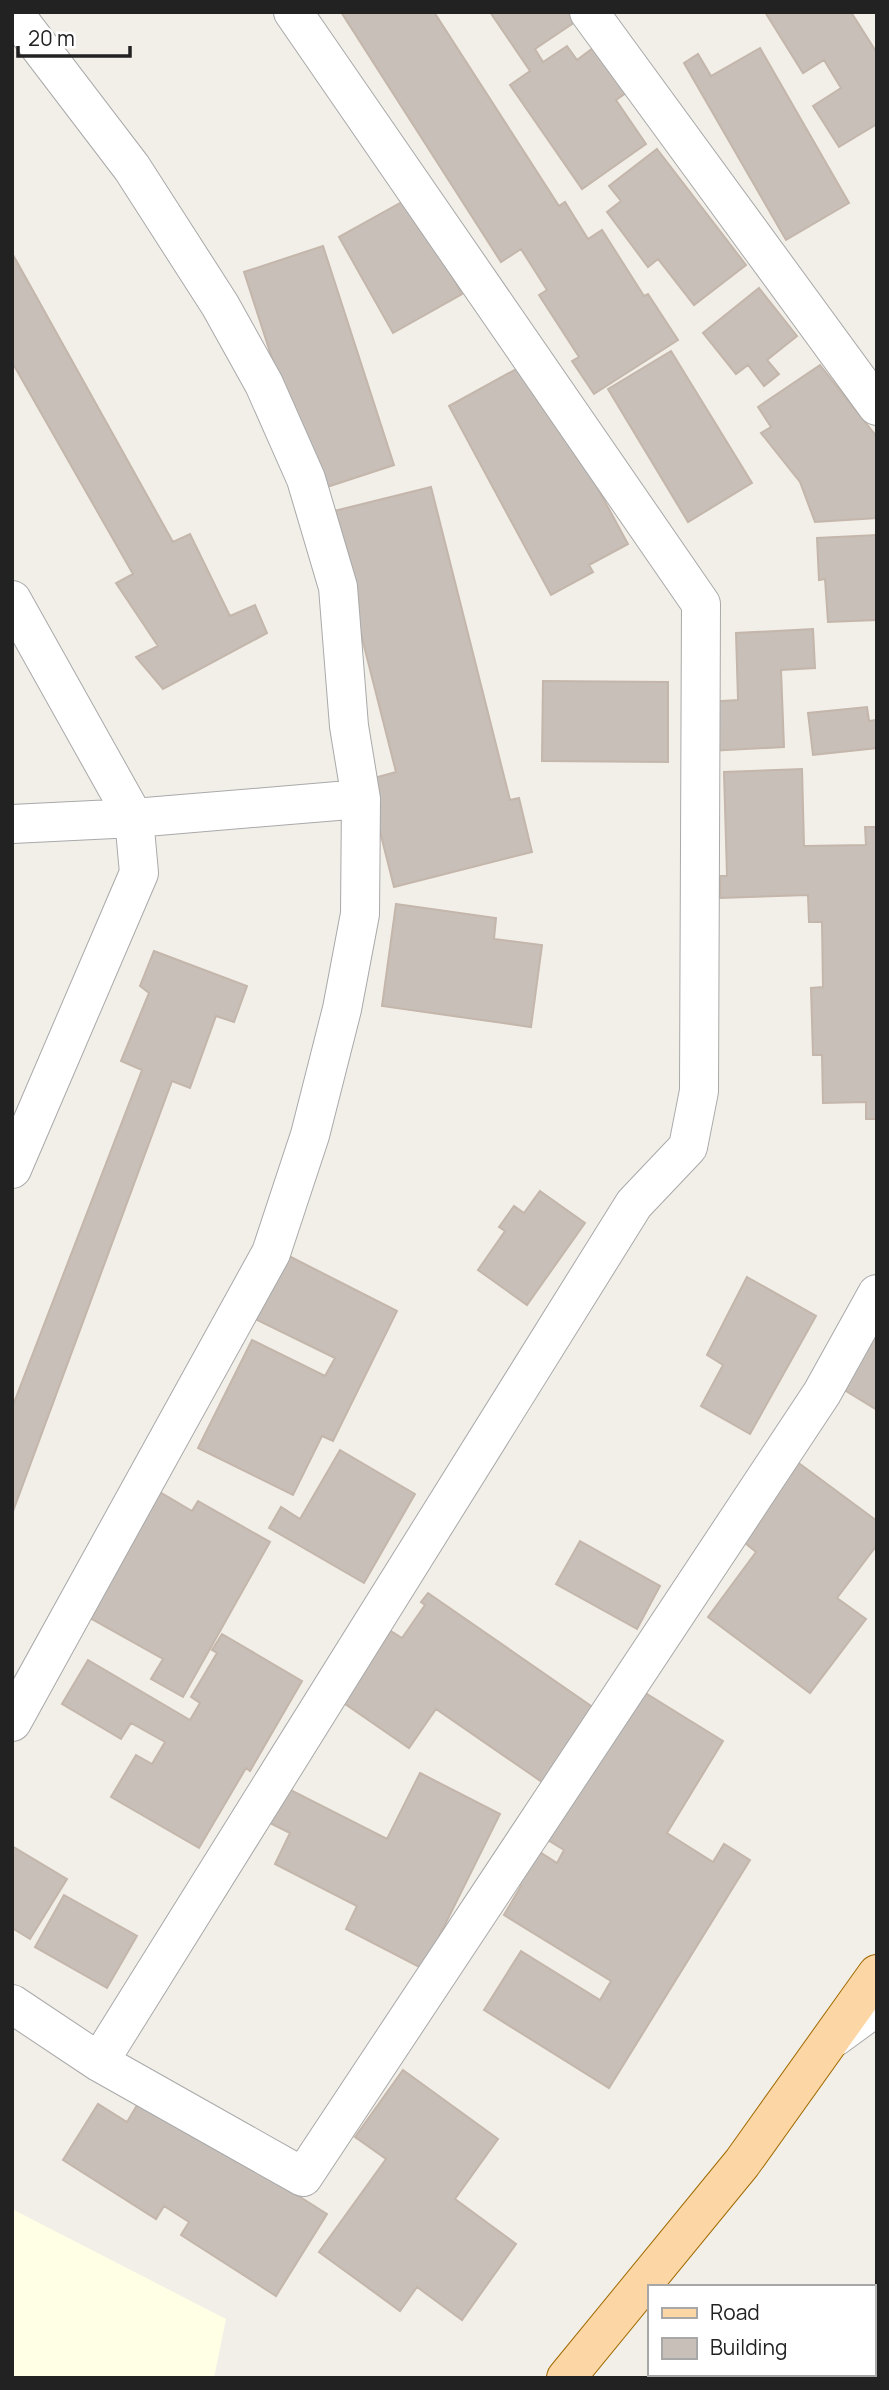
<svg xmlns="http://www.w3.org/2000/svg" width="889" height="2390" viewBox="0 0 889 2390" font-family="Manrope,sans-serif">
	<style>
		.education { fill: #ffffe5 }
		.building { fill: #c7bfb8; stroke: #c4b6ab; stroke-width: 2 }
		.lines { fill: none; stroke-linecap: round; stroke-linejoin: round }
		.lane-casing { stroke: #a9a9a9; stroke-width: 21 }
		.street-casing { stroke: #a9a9a9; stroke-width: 40 }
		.primary-casing { stroke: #a06b00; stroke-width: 40 }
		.lane { stroke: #fff; stroke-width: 19 }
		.street { stroke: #fff; stroke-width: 38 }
		.primary { stroke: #fcd6a4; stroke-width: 38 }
	</style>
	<rect width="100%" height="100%" fill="#f2efe9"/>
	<!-- education -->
	<path class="education" d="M12 2209 226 2319 214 2378H12Z"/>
	<!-- building -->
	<path class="building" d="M341 12H434L559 206 565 202 588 239 602 230 644 296 648 294 678 340 594 394 572 361 579 357 539 295 547 290 521 249 501 262Z
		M490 12H568L575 22 535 49 543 62 567 46 577 60 593 48 626 93 616 100 646 144 582 189 510 85 530 71Z
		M765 12H851L877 53V124L839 147 813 106 841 88 824 60 803 73Z
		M760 48 849 203 786 240 684 63 698 54 711 76Z
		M657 149 746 265 694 305 658 259 648 267 607 212 621 201 609 186Z
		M409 198 462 294 393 333 339 237Z
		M323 246 394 465 315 491 244 272Z
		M12 253 173 542 190 534 230 616 255 605 267 633 163 689 136 657 158 646 116 583 133 574 12 362Z
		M759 288 797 336 767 360 779 374 764 386 748 365 736 374 703 333Z
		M671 351 752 483 688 522 608 389Z
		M529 362 628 544 589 565 593 572 551 595 449 406Z
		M820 365 877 437V518L815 522 800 482 761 433 771 427 758 407Z
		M431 487 510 800 519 798 532 852 394 887 367 780 396 772 330 512Z
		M877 535V620L828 622 825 579 819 580 817 538Z
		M813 629 815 668 781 670 784 747 709 751 707 702 738 700 736 633Z
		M543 681 668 682V762L542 761Z
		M867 707 869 721 877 720V748L813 755 808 713Z
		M802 769 804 846 866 845 865 827H877V1119H866V1102L823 1103 822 1055H813L811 988 823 987 822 922H809L808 895 720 898V876H727L724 772Z
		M396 904 496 918 494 939 542 945 531 1027 382 1006Z
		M154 951 247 986 234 1022 216 1016 190 1088 172 1081 12 1514V1408L142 1070 121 1061 149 993 140 986Z
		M540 1191 585 1223 527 1305 478 1270 505 1231 499 1227 514 1206 524 1213Z
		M281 1252 397 1311 333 1441 322 1436 293 1495 198 1448 252 1340 325 1376 335 1358 249 1316Z
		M747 1277 816 1316 750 1434 701 1406 723 1365 707 1355Z
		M877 1328V1410L841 1388Z
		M340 1450 415 1494 364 1583 269 1528 281 1507 300 1519Z
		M796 1461 877 1521V1545L837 1598 866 1619 810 1693 708 1617 756 1552 739 1538Z
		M153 1488 192 1511 198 1501 270 1542 183 1697 151 1679 163 1659 83 1614Z
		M580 1541 660 1586 637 1629 556 1584Z
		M428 1593 594 1708 542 1782 436 1709 409 1748 335 1697 383 1626 402 1638 425 1605 421 1602Z
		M222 1634 302 1681 250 1771 246 1768 199 1848 111 1797 136 1755 152 1764 165 1742 131 1723 121 1739 62 1704 88 1660 190 1720 200 1703 191 1697 217 1653 212 1650Z
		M639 1689 723 1741 667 1833 713 1862 724 1844 750 1860 609 2088 484 2010 521 1951 600 2000 611 1981 504 1915 521 1886 517 1884 538 1851 557 1863 564 1850 546 1839Z
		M420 1773 500 1814 423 1969 346 1929 357 1906 275 1864 290 1833 262 1819 279 1784 387 1839Z
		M12 1846 67 1879 30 1939 12 1928Z
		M64 1895 137 1936 107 1988 35 1947Z
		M403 2070 498 2139 455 2199 516 2244 462 2320 417 2287 400 2311 319 2252 386 2159 355 2137Z
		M142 2097 327 2214 276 2296 181 2235 189 2222 164 2206 156 2219 63 2160 98 2104 127 2122Z"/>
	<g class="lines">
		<!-- lane casing -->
		<g class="lane-casing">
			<path id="lane" d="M840 2045 877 2018"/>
		</g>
		<!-- street casing -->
		<g class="street-casing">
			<path id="street" d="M589 12 877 406
				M12 600 134 818 139 873 12 1169
				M12 824 134 818 361 799
				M12 1722 271 1253 310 1135 342 1009 360 914 361 799 349 726 338 587 306 479 264 384 220 305 132 168 13 12
				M12 2004 99 2062 303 2177 822 1393 877 1294
				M99 2062 634 1204 688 1147 699 1091 701 604 293 12"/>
		</g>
		<!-- primary casing -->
		<g class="primary-casing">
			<path id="primary" d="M566 2378 742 2163 877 1974"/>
		</g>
		<!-- lane -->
		<use href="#lane" class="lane"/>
		<!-- street -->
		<use href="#street" class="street"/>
		<!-- primary -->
		<use href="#primary" class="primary"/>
	</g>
	<!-- border -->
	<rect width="889" height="2390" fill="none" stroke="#222222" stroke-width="28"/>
	<!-- legend -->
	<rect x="648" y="2285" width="228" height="91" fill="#ffffff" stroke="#a7a7a7" stroke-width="2"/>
	<rect x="662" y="2308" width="35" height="10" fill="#fcd6a4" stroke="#a7a7a7" stroke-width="2"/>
	<text x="710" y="2320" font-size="21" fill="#222222">Road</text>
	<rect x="662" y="2338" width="35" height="21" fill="#c7bfb8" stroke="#a7a7a7" stroke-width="2"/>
	<text x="710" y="2355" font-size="21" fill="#222222">Building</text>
	<!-- scale -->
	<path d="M18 46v10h112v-10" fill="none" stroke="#222222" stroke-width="3.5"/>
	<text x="28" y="46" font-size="21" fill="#222222" stroke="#ffffff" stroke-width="5" paint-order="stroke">20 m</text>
</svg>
